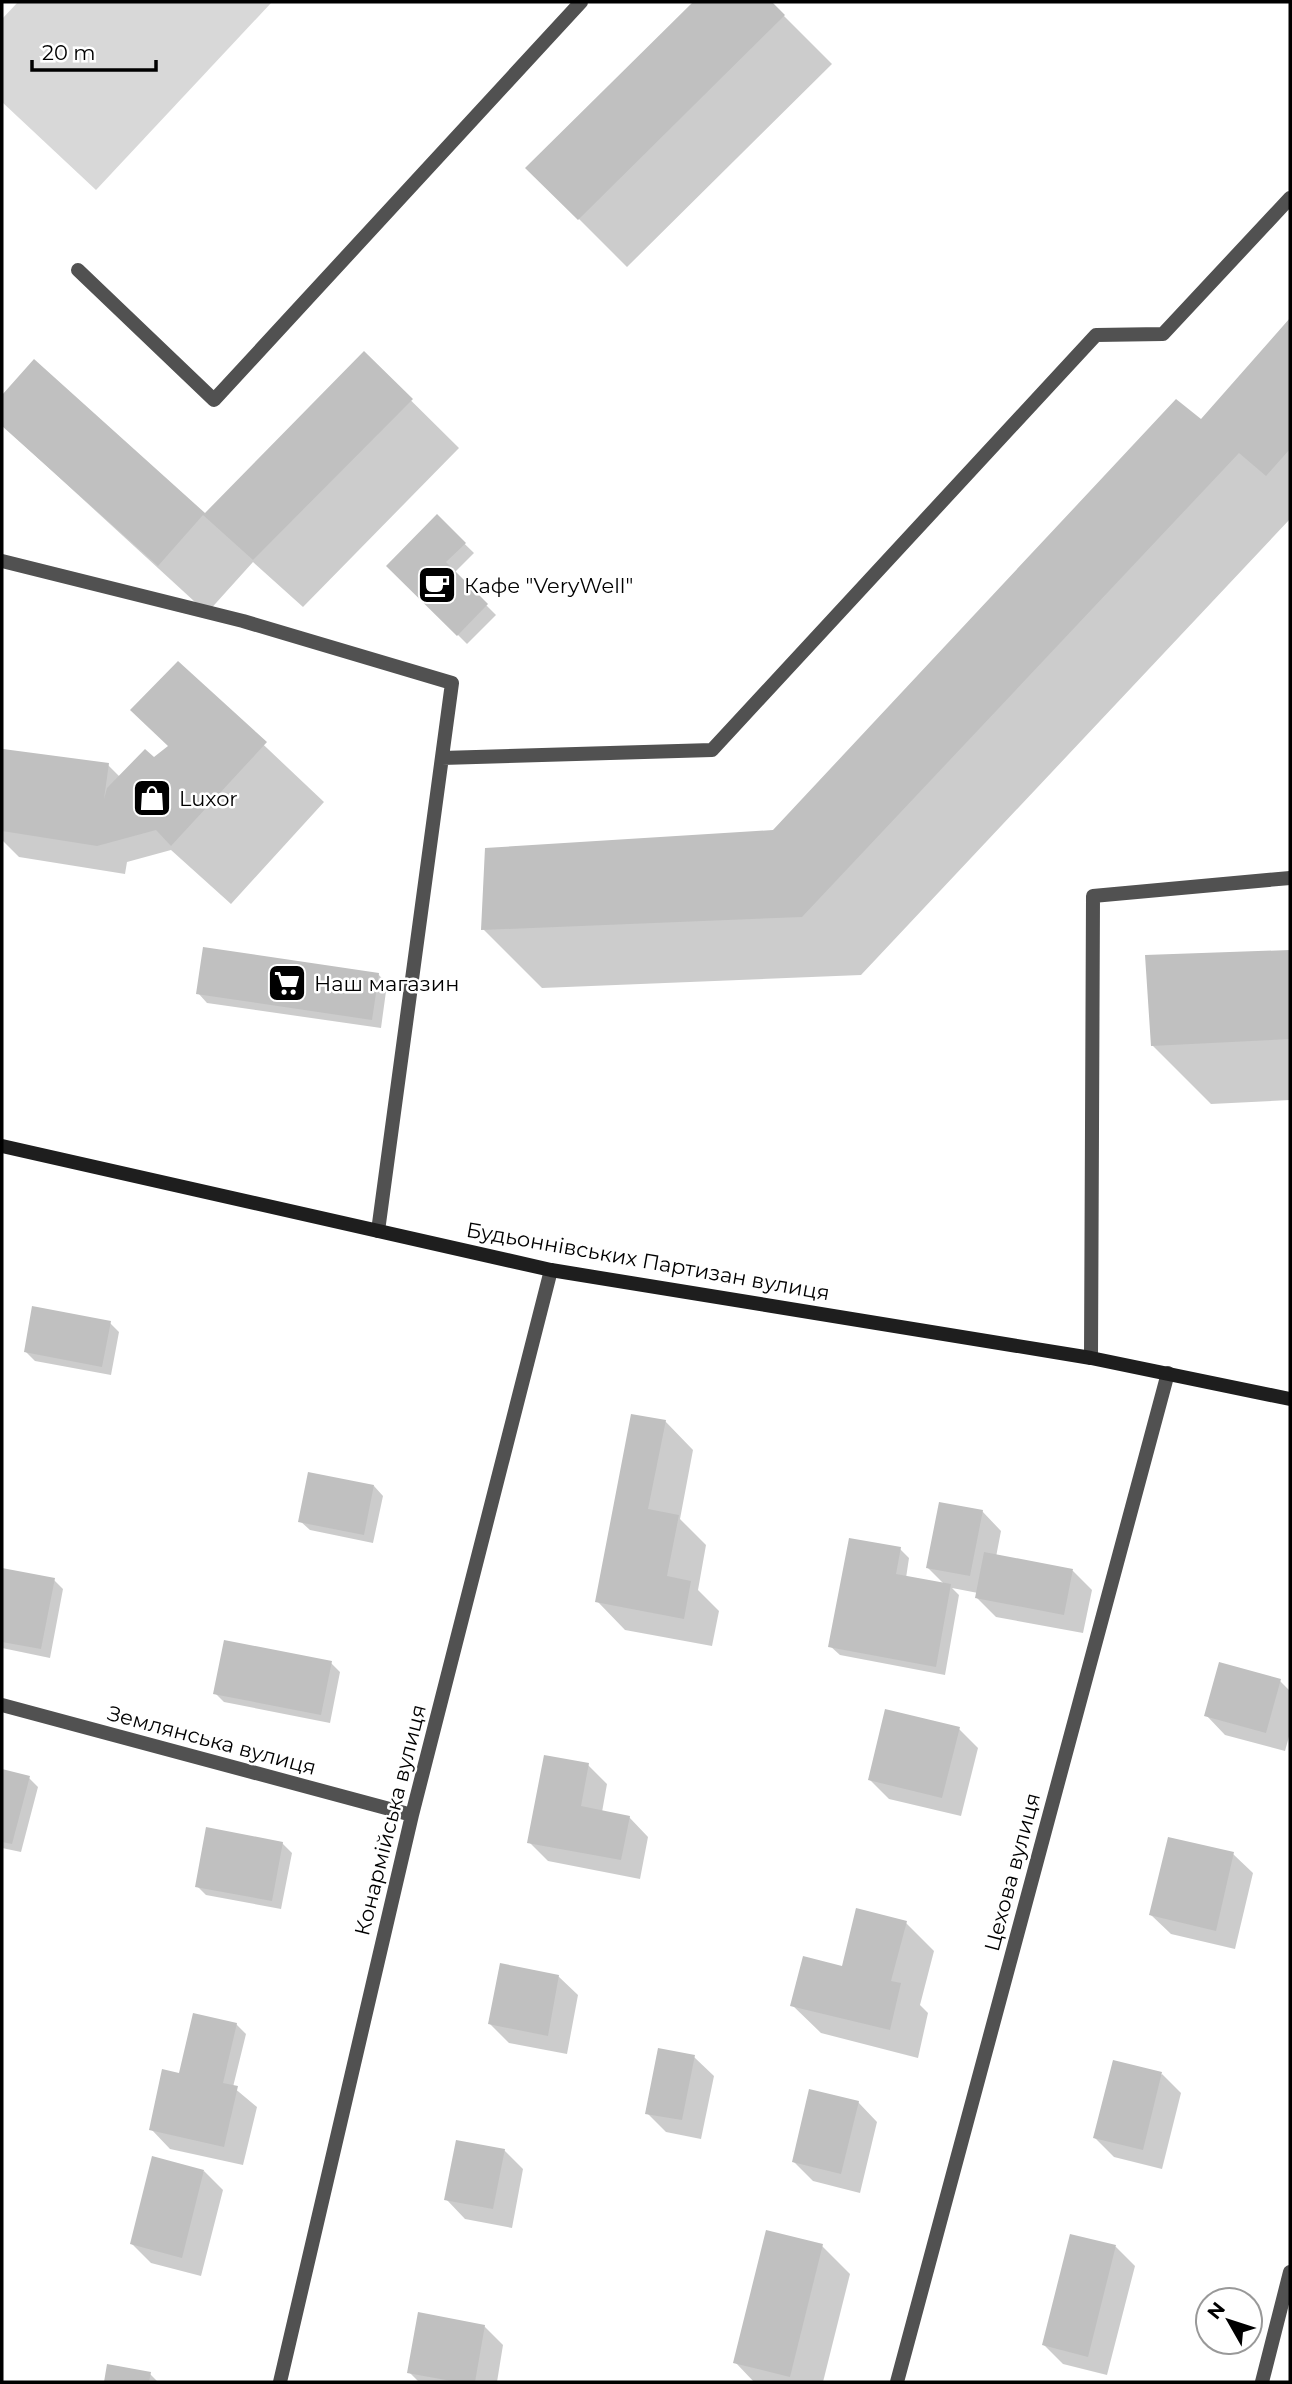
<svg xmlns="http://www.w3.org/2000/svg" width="1292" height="2384" viewBox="0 0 1292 2384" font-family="Montserrat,sans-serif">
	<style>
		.green { fill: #d8d8d8 }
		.shadow { fill: #0003 }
		.building { fill: #c0c0c0 }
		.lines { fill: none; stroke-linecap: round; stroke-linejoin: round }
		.service { stroke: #515151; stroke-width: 14 }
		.minor { stroke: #515151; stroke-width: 14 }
		.secondary { stroke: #1e1e1e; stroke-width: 14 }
		.labels { text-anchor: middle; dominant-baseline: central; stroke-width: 5; stroke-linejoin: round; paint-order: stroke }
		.poi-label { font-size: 21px; fill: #000; stroke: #fff; text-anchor: start }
		.street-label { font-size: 21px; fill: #000; stroke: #fff }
	</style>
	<rect width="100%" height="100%" fill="#fff"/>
	<!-- green -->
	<path class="green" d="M18 2H272L96 190 2 102V19Z"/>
	<!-- shadow -->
	<path class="shadow" d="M696 2H770L832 64 627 267 528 168Z
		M1290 321V519L861 975 542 988 483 929 774 831 1201 421Z
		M364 354 459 448 303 607 253 562 207 613 2 425V398L34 361 206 515Z
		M437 517 474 553 454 573 496 615 467 644 389 566Z
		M178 664 324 802 231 904 171 850 127 862 125 874 19 857 2 840 4 751 108 765 120 777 154 760 169 747Z
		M1290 952V1100L1211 1104 1152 1045 1147 956Z
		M378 974 387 984 381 1028 207 1003 198 993Z
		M110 1323 119 1332 111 1375 35 1361 25 1351Z
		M665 1421 693 1450 680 1519 706 1545 698 1590 719 1611 712 1646 625 1630 597 1601Z
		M374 1486 383 1496 373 1543 310 1530 300 1521Z
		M982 1511 1001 1531 996 1557 1073 1571 1092 1590 1083 1633 996 1617 977 1598 978 1593 952 1588 959 1595 945 1675 840 1655 830 1646 900 1549 909 1558 906 1578 945 1585 928 1568Z
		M2 1570 54 1580 63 1589 50 1658 2 1648Z
		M331 1663 340 1672 330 1723 224 1702 215 1693Z
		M1280 1681 1290 1691V1733L1285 1751 1225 1735 1206 1715Z
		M959 1729 978 1748 961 1816 889 1799 870 1780Z
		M588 1765 607 1784 602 1812 629 1817 648 1837 640 1879 548 1861 529 1842Z
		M2 1771 29 1778 38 1787 21 1852 2 1848Z
		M282 1843 292 1853 281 1909 206 1895 197 1886Z
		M1233 1854 1253 1873 1235 1949 1171 1934 1151 1915Z
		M906 1923 934 1951 920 2005 928 2013 918 2058 821 2033 792 2005Z
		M558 1976 578 1995 567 2054 509 2043 490 2024Z
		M236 2024 246 2034 233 2087 257 2107 243 2165 170 2149 151 2129 185 2076Z
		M694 2057 714 2076 701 2139 666 2132 647 2113Z
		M1162 2074 1181 2093 1162 2169 1114 2157 1095 2138Z
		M858 2102 877 2122 860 2193 813 2181 794 2162Z
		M504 2150 523 2169 512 2228 465 2219 446 2199Z
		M204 2171 223 2190 201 2276 151 2263 132 2244Z
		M1071 2236 1116 2247 1135 2266 1107 2375 1063 2364 1044 2345Z
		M822 2246 850 2274 823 2382H754L735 2362Z
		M484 2326 503 2345 497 2382H419L409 2372Z
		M109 2366 150 2374 158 2382H106Z"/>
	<!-- building -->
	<path class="building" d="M693 2H772L785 15 578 220 525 168Z
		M1290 318V449L1266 476 1239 453 802 917 481 930 485 848 773 830 1176 399 1201 419Z
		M364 351 413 399 253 560 203 515 158 566 2 426V395L34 359 205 513Z
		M437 514 466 543 446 562 488 604 457 636 386 566Z
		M178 661 267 742 171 846 156 830 97 846 2 831 3 749 109 763 104 799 107 788 145 749 154 757 168 746 130 710Z
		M203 947 379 973 372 1020 196 994Z
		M1290 950V1039L1151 1046 1145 955Z
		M32 1306 111 1321 102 1367 24 1352Z
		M631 1414 666 1420 648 1509 679 1515 667 1576 691 1581 684 1619 595 1602Z
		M308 1472 374 1485 364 1535 298 1522Z
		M939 1502 983 1510 970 1576 926 1568Z
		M849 1538 901 1547 896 1574 951 1584 936 1667 828 1647Z
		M984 1552 1073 1569 1064 1615 975 1598Z
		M2 1568 55 1578 41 1649 2 1642Z
		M224 1640 332 1661 321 1715 213 1694Z
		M1219 1662 1281 1679 1266 1733 1204 1716Z
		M885 1709 960 1727 942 1798 868 1780Z
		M544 1755 589 1763 581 1806 630 1816 621 1860 527 1843Z
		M2 1769 30 1776 12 1844 2 1842Z
		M206 1827 283 1842 272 1901 195 1887Z
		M1168 1837 1234 1852 1216 1931 1149 1915Z
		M856 1908 907 1921 891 1981 901 1983 890 2030 790 2006 803 1956 842 1966Z
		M500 1963 559 1975 548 2036 488 2024Z
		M193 2013 237 2023 223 2083 238 2086 224 2147 149 2130 162 2069 179 2073Z
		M658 2048 695 2055 682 2120 645 2114Z
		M1113 2060 1162 2072 1143 2150 1093 2138Z
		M809 2089 859 2101 841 2174 792 2162Z
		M456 2140 505 2149 493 2209 444 2200Z
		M152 2156 204 2170 182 2258 130 2244Z
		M766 2230 823 2244 790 2377 733 2363Z
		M1070 2234 1116 2245 1088 2357 1042 2345Z
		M418 2312 485 2325 475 2382H457L407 2373Z
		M107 2364 151 2372 149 2382H104Z"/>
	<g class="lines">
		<!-- service -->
		<path class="service" d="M78 270 214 400 581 2
			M2 561 243 621 452 683 378 1231
			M442 758 712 750 1096 335 1163 334 1290 198
			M1091 1358 1093 896 1290 878"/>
		<!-- minor -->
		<path class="minor" d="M2 1705 412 1815
			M280 2382 412 1815 551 1270
			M897 2382 1168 1373
			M1262 2382 1290 2272"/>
		<!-- secondary -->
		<path class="secondary" d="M2 1146 551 1270 1091 1358 1290 1399"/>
	</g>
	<!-- icons -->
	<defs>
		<g id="cafe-square" transform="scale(2.0125)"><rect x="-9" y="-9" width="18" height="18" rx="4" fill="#000" stroke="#fff"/><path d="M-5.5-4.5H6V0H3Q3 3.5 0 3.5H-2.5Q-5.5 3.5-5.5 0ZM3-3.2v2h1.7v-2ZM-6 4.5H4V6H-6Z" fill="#fff"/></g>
		<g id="shop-square" transform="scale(2.0125)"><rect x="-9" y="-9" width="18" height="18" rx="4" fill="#000" stroke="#fff"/><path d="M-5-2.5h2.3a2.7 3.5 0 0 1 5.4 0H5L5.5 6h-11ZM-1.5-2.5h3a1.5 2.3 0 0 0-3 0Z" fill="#fff"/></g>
		<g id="supermarket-square" transform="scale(2.0125)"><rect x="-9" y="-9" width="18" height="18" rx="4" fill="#000" stroke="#fff"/><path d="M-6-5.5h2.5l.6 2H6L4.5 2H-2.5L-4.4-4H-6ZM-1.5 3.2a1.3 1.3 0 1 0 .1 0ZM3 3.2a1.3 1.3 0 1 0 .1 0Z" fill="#fff"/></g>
	</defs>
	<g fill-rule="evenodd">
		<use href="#cafe-square" x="437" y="585"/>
		<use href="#shop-square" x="152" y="798"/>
		<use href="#supermarket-square" x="287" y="983"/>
	</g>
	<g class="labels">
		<!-- poi labels -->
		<g class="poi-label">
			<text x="464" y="585">Кафе "VeryWell"</text>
			<text x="179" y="798">Luxor</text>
			<text x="314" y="983">Наш магазин</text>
		</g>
		<!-- street labels -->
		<g class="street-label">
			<text transform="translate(648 1261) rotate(10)">Будьоннівських Партизан вулиця</text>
			<text transform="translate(212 1740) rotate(15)">Землянська вулиця</text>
			<text transform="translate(390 1820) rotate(-76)">Конармійська вулиця</text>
			<text transform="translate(1012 1872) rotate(-75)">Цехова вулиця</text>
		</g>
	</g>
	<!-- border -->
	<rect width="1292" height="2384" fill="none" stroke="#000000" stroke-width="7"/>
	<!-- north arrow -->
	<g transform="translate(1229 2321) rotate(309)"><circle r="33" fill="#ffffff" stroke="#999999" stroke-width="2"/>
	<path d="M0-5L12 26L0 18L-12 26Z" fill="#000000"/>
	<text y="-10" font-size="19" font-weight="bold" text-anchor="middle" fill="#000000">N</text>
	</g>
	<!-- scale -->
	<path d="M32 60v10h124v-10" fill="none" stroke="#000000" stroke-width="3.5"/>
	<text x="42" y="60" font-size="21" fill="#000000" stroke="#ffffff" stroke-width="5" paint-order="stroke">20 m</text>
</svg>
